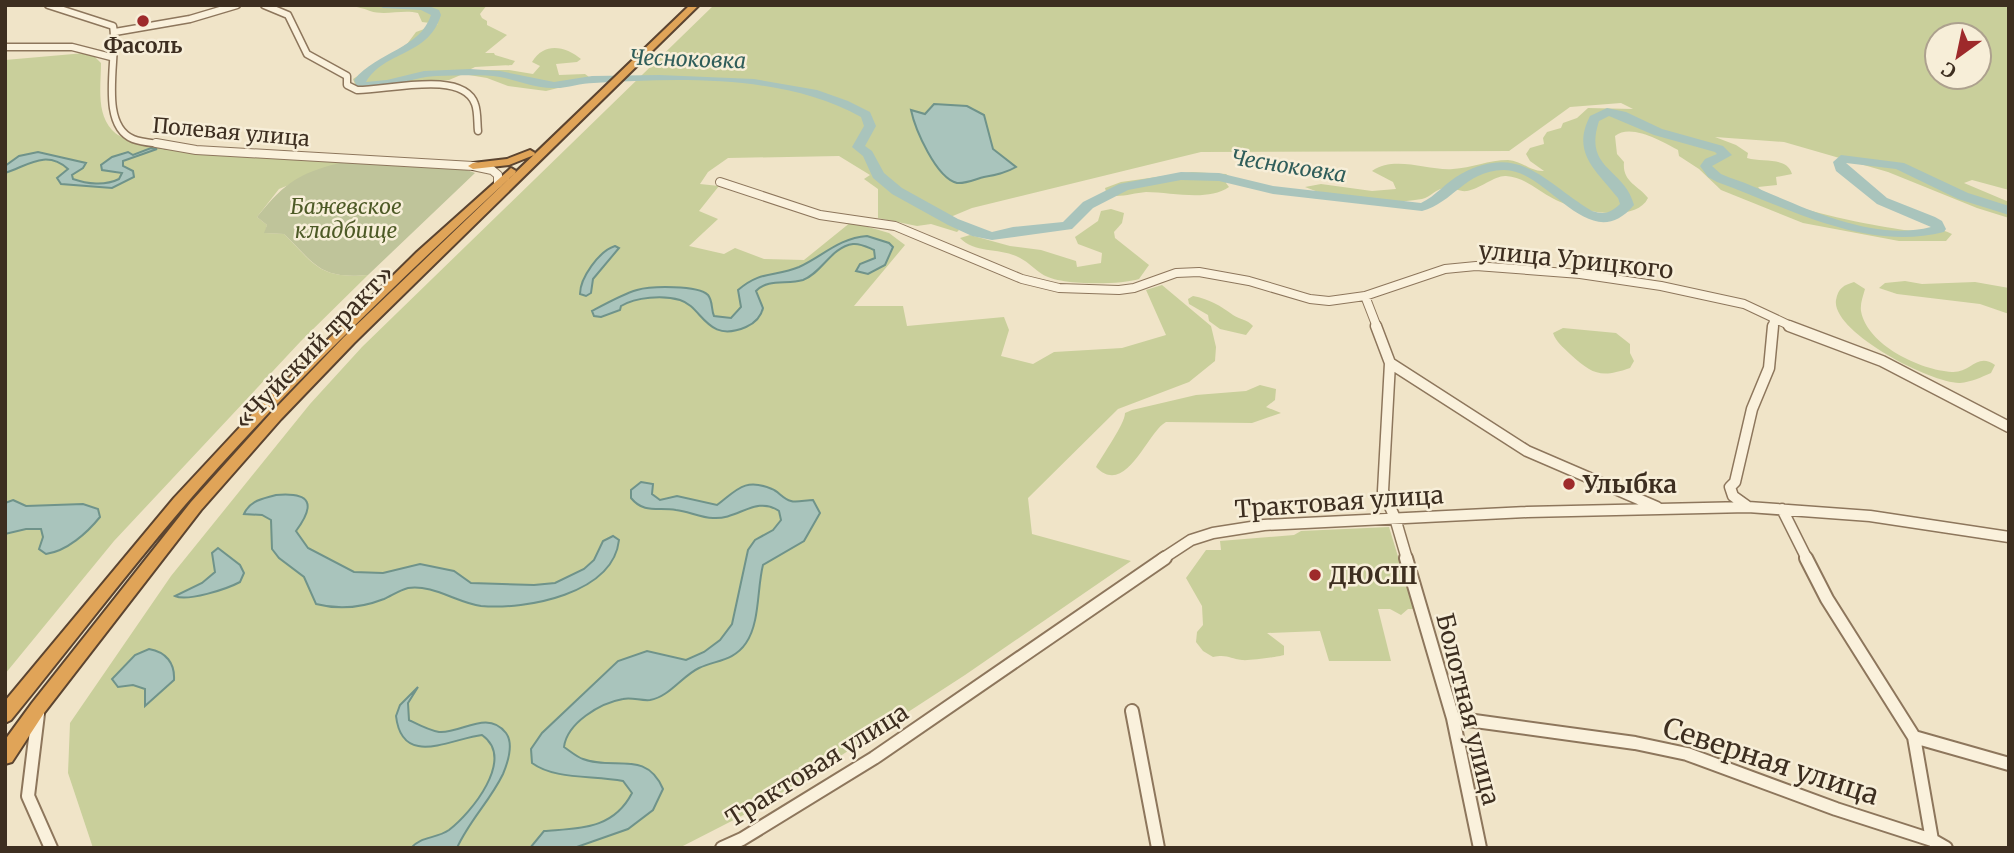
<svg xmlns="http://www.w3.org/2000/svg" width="2014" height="853" viewBox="0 0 2014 853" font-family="Merriweather,serif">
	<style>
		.green { fill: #c9cf9b; fill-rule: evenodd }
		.cemetery { fill: #bfc49a }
		.water { fill: #a9c4bc; stroke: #6f938a; stroke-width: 2 }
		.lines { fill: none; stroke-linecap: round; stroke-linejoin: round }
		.river { fill: #a9c4bc; fill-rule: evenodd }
		.minor-far3-casing { stroke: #8d765c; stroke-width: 9 }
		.minor-far2-casing { stroke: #8d765c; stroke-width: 10 }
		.minor-far1-casing { stroke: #8d765c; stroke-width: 13 }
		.minor-casing { stroke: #8d765c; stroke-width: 16 }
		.highway-casing { stroke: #5b4430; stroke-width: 4 }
		.minor-far3 { stroke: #faf1dc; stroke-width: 6 }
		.minor-far2 { stroke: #faf1dc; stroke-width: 8 }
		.minor-far1 { stroke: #faf1dc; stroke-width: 10 }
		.minor { stroke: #faf1dc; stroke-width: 12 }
		.highway { fill: #e0a458; fill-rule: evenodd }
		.poi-dot { fill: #9e2a2b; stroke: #f7eed8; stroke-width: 2.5 }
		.labels { text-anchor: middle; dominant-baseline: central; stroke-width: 5; stroke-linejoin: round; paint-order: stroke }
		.far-poi-label { font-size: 21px; font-weight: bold; fill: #3d2e20; stroke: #f7eed8 }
		.far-water-label { font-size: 21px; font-style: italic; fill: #2f5d5a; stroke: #f7eed8 }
		.far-street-label { font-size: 21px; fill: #3d2e20; stroke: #f7eed8 }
		.far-park-label { font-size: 21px; font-style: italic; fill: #4d5a26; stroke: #f7eed8 }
		.street-label { font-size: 24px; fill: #3d2e20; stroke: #f7eed8 }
		.poi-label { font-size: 24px; font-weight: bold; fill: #3d2e20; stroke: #f7eed8; text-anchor: start }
		.near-street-label { font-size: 28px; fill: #3d2e20; stroke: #f7eed8 }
	</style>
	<rect width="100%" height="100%" fill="#f0e4c8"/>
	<!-- green -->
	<path class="green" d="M349 5H487L480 14 482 18 487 21V25L507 35 485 53H494L495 55 515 61 512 65 475 67 469 70H509L533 74 540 66 532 62C545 41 566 47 581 59L577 62 556 64 559 75 585 74 589 77 586 81 546 91 508 86 487 78 463 74 449 80 405 82 388 87H356L353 79 407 44 416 32 438 24 422 22 418 13C403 9 385 16 370 11 363 8 356 7 349 5Z
		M714 5H2009V190L1972 180 1964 183 2009 202V218L1977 208 1888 172 1784 142 1715 137 1736 145 1748 153 1747 158C1763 163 1787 156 1792 174L1776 177 1777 185 1758 187C1775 208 1875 226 1904 230 1921 232 1936 225 1952 234L1946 241H1899L1803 223 1721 190 1699 169 1679 156 1678 150C1663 142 1631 123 1615 136L1617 154 1624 162C1622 182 1638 185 1648 198 1635 225 1575 210 1554 199 1538 191 1525 177 1506 176 1496 175 1479 189 1467 191 1459 192 1453 187 1446 188 1436 188 1431 197 1422 199 1386 205 1340 202 1305 187L1321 184 1372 191 1396 189 1393 182 1372 171C1395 155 1428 171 1453 169 1471 168 1489 160 1508 160 1522 161 1531 172 1544 171L1530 161 1526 154 1530 148 1544 144 1543 138 1547 132 1561 128 1563 123 1577 118 1588 108 1633 109 1621 103 1570 107 1509 151 1201 152 972 208 948 218 959 230 957 232 931 224 917 226 878 218V189L864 179 870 175 839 156 728 158 708 172 700 184 719 186 699 211 718 219 689 246 724 254 735 248 764 259 804 260 851 222 889 233 905 245 854 306H903L907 326 1004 317 1009 330 1001 356 1033 364 1054 352 1122 348 1166 335 1146 290 1162 285 1211 326 1216 347 1215 361 1189 382 1118 409 1028 498 1032 534 1131 561 965 675 771 801 679 848H93L68 773 70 723 171 576 310 404 362 347ZM1937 35H1979V77H1937Z
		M85 53 95 57 101 63C101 85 96 113 112 130 137 159 304 158 348 161L279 189 257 217 267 225 265 233 284 234C316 266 320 279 368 275L301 341 114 541 5 674V60Z
		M1192 172 1226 174 1230 177 1226 183 1229 187C1207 202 1172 192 1146 192 1133 193 1121 198 1107 195L1105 188 1121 182Z
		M1111 209 1124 213 1122 223 1114 232 1115 238 1149 265 1139 279C1120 285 1059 286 1042 274 1033 268 1026 260 1016 256 998 248 974 253 960 238L970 235 1010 246 1041 250 1076 261 1077 267 1101 263 1102 253 1078 244 1075 237 1098 221 1101 211Z
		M1905 281 1922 284 1975 282 2009 288V314L1980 304 1897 294 1879 288 1885 283Z
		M1854 282 1865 289C1863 296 1860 304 1861 311 1867 345 1920 370 1952 372 1971 373 1977 352 1995 365L1991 373C1982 377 1971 382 1960 383 1932 384 1831 332 1836 300 1838 288 1844 285 1854 282Z
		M1193 296C1209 299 1221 306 1233 315 1240 320 1247 319 1253 326L1246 335 1220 329 1209 321 1208 315 1189 304 1188 299Z
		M1563 328 1616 333 1630 344V353L1634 361 1630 368C1601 378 1593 375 1570 354 1563 347 1556 342 1553 333Z
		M1260 385 1276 389 1275 400 1266 407 1281 413 1252 423 1166 422C1147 432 1126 498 1096 467 1103 454 1125 424 1125 413L1132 410 1196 395 1246 391Z
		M1389 527 1414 609H1408L1401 615 1390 609H1378L1391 661H1329L1320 631 1267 633 1284 646V655C1278 657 1248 661 1242 660 1230 659 1228 654 1213 657L1203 651 1196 642 1197 632 1203 625 1202 606 1186 578 1206 550H1221L1220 541 1294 535 1301 531Z"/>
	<!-- cemetery -->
	<path class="cemetery" d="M348 161 456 166 475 173 368 275C320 279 317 266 284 234L264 233 267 225 257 217C287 180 301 172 348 161Z"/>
	<!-- water -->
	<path class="water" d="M934 104 967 106 984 115 993 149 1016 167C1006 173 995 175 984 177 976 179 965 184 957 183 936 178 915 129 911 110L925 114Z
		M151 148 157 149 123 161V166L133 171 134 177 112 188 61 184 57 178 68 169C46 149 27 166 5 173V166L19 156 38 152 86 163 83 168 72 175 73 179C87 184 105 186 119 179L122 173 102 170 101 165 112 157 128 152 133 155Z
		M867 236 889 243 893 247 885 265 868 274 856 271 860 264 875 258 874 250C867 247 860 243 853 244 831 247 822 273 803 280 787 285 768 278 756 291L763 308C761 317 755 323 746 327 706 344 703 307 680 300 663 295 636 297 621 306L620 310 601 317 594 316 592 311C605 304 623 294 637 290 651 286 698 285 708 295 713 301 711 309 714 316L731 318 741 307 738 290C761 270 775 277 799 267 823 256 839 238 867 236Z
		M615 246 619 248 593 279 591 293 586 296 580 294C580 278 599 251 615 246Z
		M641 482 653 484 652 494 660 500 677 496 717 505C736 491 744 477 772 489 778 491 783 499 791 501 796 503 806 500 813 500L820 513 804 541 763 565C757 588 760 623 746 643 734 661 716 660 699 668 682 676 669 697 650 700 641 701 632 697 623 699 600 703 567 723 564 747 570 751 577 757 583 759 613 771 646 749 663 789L653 810 628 829 574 848H530L544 831C579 828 613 830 632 793L623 781C593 775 555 780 532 763L531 749 542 733 618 661 647 651 686 660 704 652 720 640 732 624 748 550 755 540 773 530 781 520 779 511C756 495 738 520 713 518 700 518 688 511 676 510 658 507 644 514 631 498V490Z
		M276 495C311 492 316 504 296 531L308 548 354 572 383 573 420 564 454 571 471 583 534 585 555 583 584 569 594 560 603 541 613 536 619 540C613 594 526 610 481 606 458 603 432 584 408 588 400 590 391 596 384 599 361 608 339 610 316 604L304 577 279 558 272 549 271 520 262 515 244 514C250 500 263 499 276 495Z
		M13 500 26 506 83 504 98 509 100 517C87 533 67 551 46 554L39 549 43 537 41 529H26L5 534V503Z
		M218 548 240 565 244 573 240 582C227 589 187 602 175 596L202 583 215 572 212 553Z
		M149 649C166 652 175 663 174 680L145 706V689L133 685 118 687 112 679 135 655Z
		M418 687 408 703 409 720C419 725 428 730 439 732 461 734 487 709 506 733 514 744 508 762 503 774 490 801 469 821 457 848H411C421 836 436 839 449 830 471 813 516 759 482 735 450 739 402 768 396 716L400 705Z"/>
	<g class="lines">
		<!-- river -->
		<path class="river" d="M378 5H426L439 10 441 15C428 57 385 50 366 82L387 80 424 71 470 69 500 71 554 82 592 76 659 75 754 79 817 90 848 101 870 112 876 126 865 146 872 151 884 173 902 188 958 219 992 232 1013 227 1063 222 1083 202 1119 184 1181 172 1219 173 1273 186 1421 203C1436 196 1446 182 1461 174 1521 142 1545 183 1592 211 1605 215 1610 213 1620 204L1618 198C1596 170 1571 153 1590 116L1607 108 1626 112 1662 129 1723 146 1732 155 1712 166 1721 174C1731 179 1742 181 1752 186 1805 208 1873 242 1931 227L1877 204 1836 171 1833 162 1841 155 1904 163 1968 193 2009 206V215L1958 199 1896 169 1846 163 1887 198 1935 217 1942 221 1946 229 1944 232C1866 252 1789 208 1717 182L1708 177 1700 166 1705 159 1717 154 1715 152 1654 135 1609 116 1599 121C1583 170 1624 167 1634 205 1589 259 1548 168 1503 170 1465 171 1453 203 1422 211L1273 194 1219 181 1181 180 1128 190 1093 208 1072 229 992 240 972 236 948 225 892 194 873 178 863 156 852 147 864 126 861 117C783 74 680 78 594 83 580 83 566 89 552 88 534 88 517 80 500 77 479 74 456 76 436 76 409 77 384 93 357 87L354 80C378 51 420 49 431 15L421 10 383 8Z"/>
		<!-- minor-far3 casing -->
		<g class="minor-far3-casing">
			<path id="minor-far3" d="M48 5 113 26C119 54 97 124 133 139 143 143 156 143 166 145
				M264 5 288 15 307 54 347 76V85L357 90C384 91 463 69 475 104 478 112 477 123 478 131
				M115 32 190 19 237 5
				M5 47H72L111 57"/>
		</g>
		<!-- minor-far2 casing -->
		<g class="minor-far2-casing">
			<path id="minor-far2" d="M156 143 196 150 473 166 492 170 498 175V183
				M720 182 820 215 895 226 1022 279 1059 288 1119 290 1134 288 1176 273 1199 272 1249 281 1310 299 1329 301 1365 296 1445 269 1476 266 1580 274 1661 286 1744 304 1793 327
				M1365 296 1377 327
				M1773 327 1774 320"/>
		</g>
		<!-- minor-far1 casing -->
		<g class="minor-far1-casing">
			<path id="minor-far1" d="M1376 326 1390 363 1383 491 1395 518 1407 559
				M1789 326 1882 361 2009 427
				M1390 363 1527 451 1657 507
				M1747 506 1733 496 1730 487 1735 482 1752 409 1769 368 1773 326
				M1782 509 1807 559
				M1162 559 1191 540 1213 533 1264 525 1527 512 1748 507 1870 516 2009 537"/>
		</g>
		<!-- minor casing -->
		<g class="minor-casing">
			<path id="minor" d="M1406 558 1453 718 1480 848
				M1806 558 1827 599 1914 737 1932 840
				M1132 711 1158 848
				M38 714 28 796 51 848
				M1453 718 1635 743 1687 754 1836 809 1932 840 1946 848
				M1914 737 2009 764
				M722 848 742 839 874 758 1165 558"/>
		</g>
		<!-- highway casing -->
		<g class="highway-casing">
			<path id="highway" d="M690 5H699L354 343 281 419 201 510 44 713 12 762 5 764V740L32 703 191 502 271 413 344 337Z
				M530 150 535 153 534 155 509 165 473 169 468 166 473 163 507 159Z
				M511 168 516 171 515 173C401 279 287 387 185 505 125 575 69 649 11 720L5 723V701L174 498 255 411 417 252Z"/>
		</g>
		<!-- minor-far3 -->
		<use href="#minor-far3" class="minor-far3"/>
		<!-- minor-far2 -->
		<use href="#minor-far2" class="minor-far2"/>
		<!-- minor-far1 -->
		<use href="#minor-far1" class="minor-far1"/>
		<!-- minor -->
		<use href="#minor" class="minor"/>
		<!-- highway -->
		<use href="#highway" class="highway"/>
	</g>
	<!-- markers -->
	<g class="poi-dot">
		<circle cx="143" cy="21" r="7"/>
		<circle cx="1569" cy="484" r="7"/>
		<circle cx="1315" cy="575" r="7"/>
	</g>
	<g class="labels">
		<!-- far-poi labels -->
		<g class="far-poi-label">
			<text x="143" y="45">Фасоль</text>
		</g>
		<!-- far-water labels -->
		<g class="far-water-label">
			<text transform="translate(688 59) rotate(2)">Чесноковка</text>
			<text transform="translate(1289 166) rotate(9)">Чесноковка</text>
		</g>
		<!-- far-street labels -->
		<g class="far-street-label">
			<text transform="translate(231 132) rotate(5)">Полевая улица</text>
		</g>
		<!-- far-park labels -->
		<g class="far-park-label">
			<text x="346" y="206">Бажевское<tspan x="346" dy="24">кладбище</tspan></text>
		</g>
		<!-- street labels -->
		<g class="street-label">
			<text transform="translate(1576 260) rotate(6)">улица Урицкого</text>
			<text transform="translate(314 347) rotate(-46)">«Чуйский тракт»</text>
			<text transform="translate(1339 502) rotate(-4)">Трактовая улица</text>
			<text transform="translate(1468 709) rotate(76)">Болотная улица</text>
			<text transform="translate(817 765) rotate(-32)">Трактовая улица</text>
		</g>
		<!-- poi labels -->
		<g class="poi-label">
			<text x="1583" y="484">Улыбка</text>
			<text x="1329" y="575">ДЮСШ</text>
		</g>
		<!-- near-street labels -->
		<g class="near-street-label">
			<text transform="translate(1771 761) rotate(18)">Северная улица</text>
		</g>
	</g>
	<!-- border -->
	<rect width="2014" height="853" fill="none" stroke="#3d2e20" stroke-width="14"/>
	<!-- north arrow -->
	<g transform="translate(1958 56) rotate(213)"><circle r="33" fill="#f7eed8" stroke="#ada18e" stroke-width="2"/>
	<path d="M0-5L12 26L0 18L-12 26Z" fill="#9e2a2b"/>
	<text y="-10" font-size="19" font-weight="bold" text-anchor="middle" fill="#3d2e20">С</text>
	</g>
</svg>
